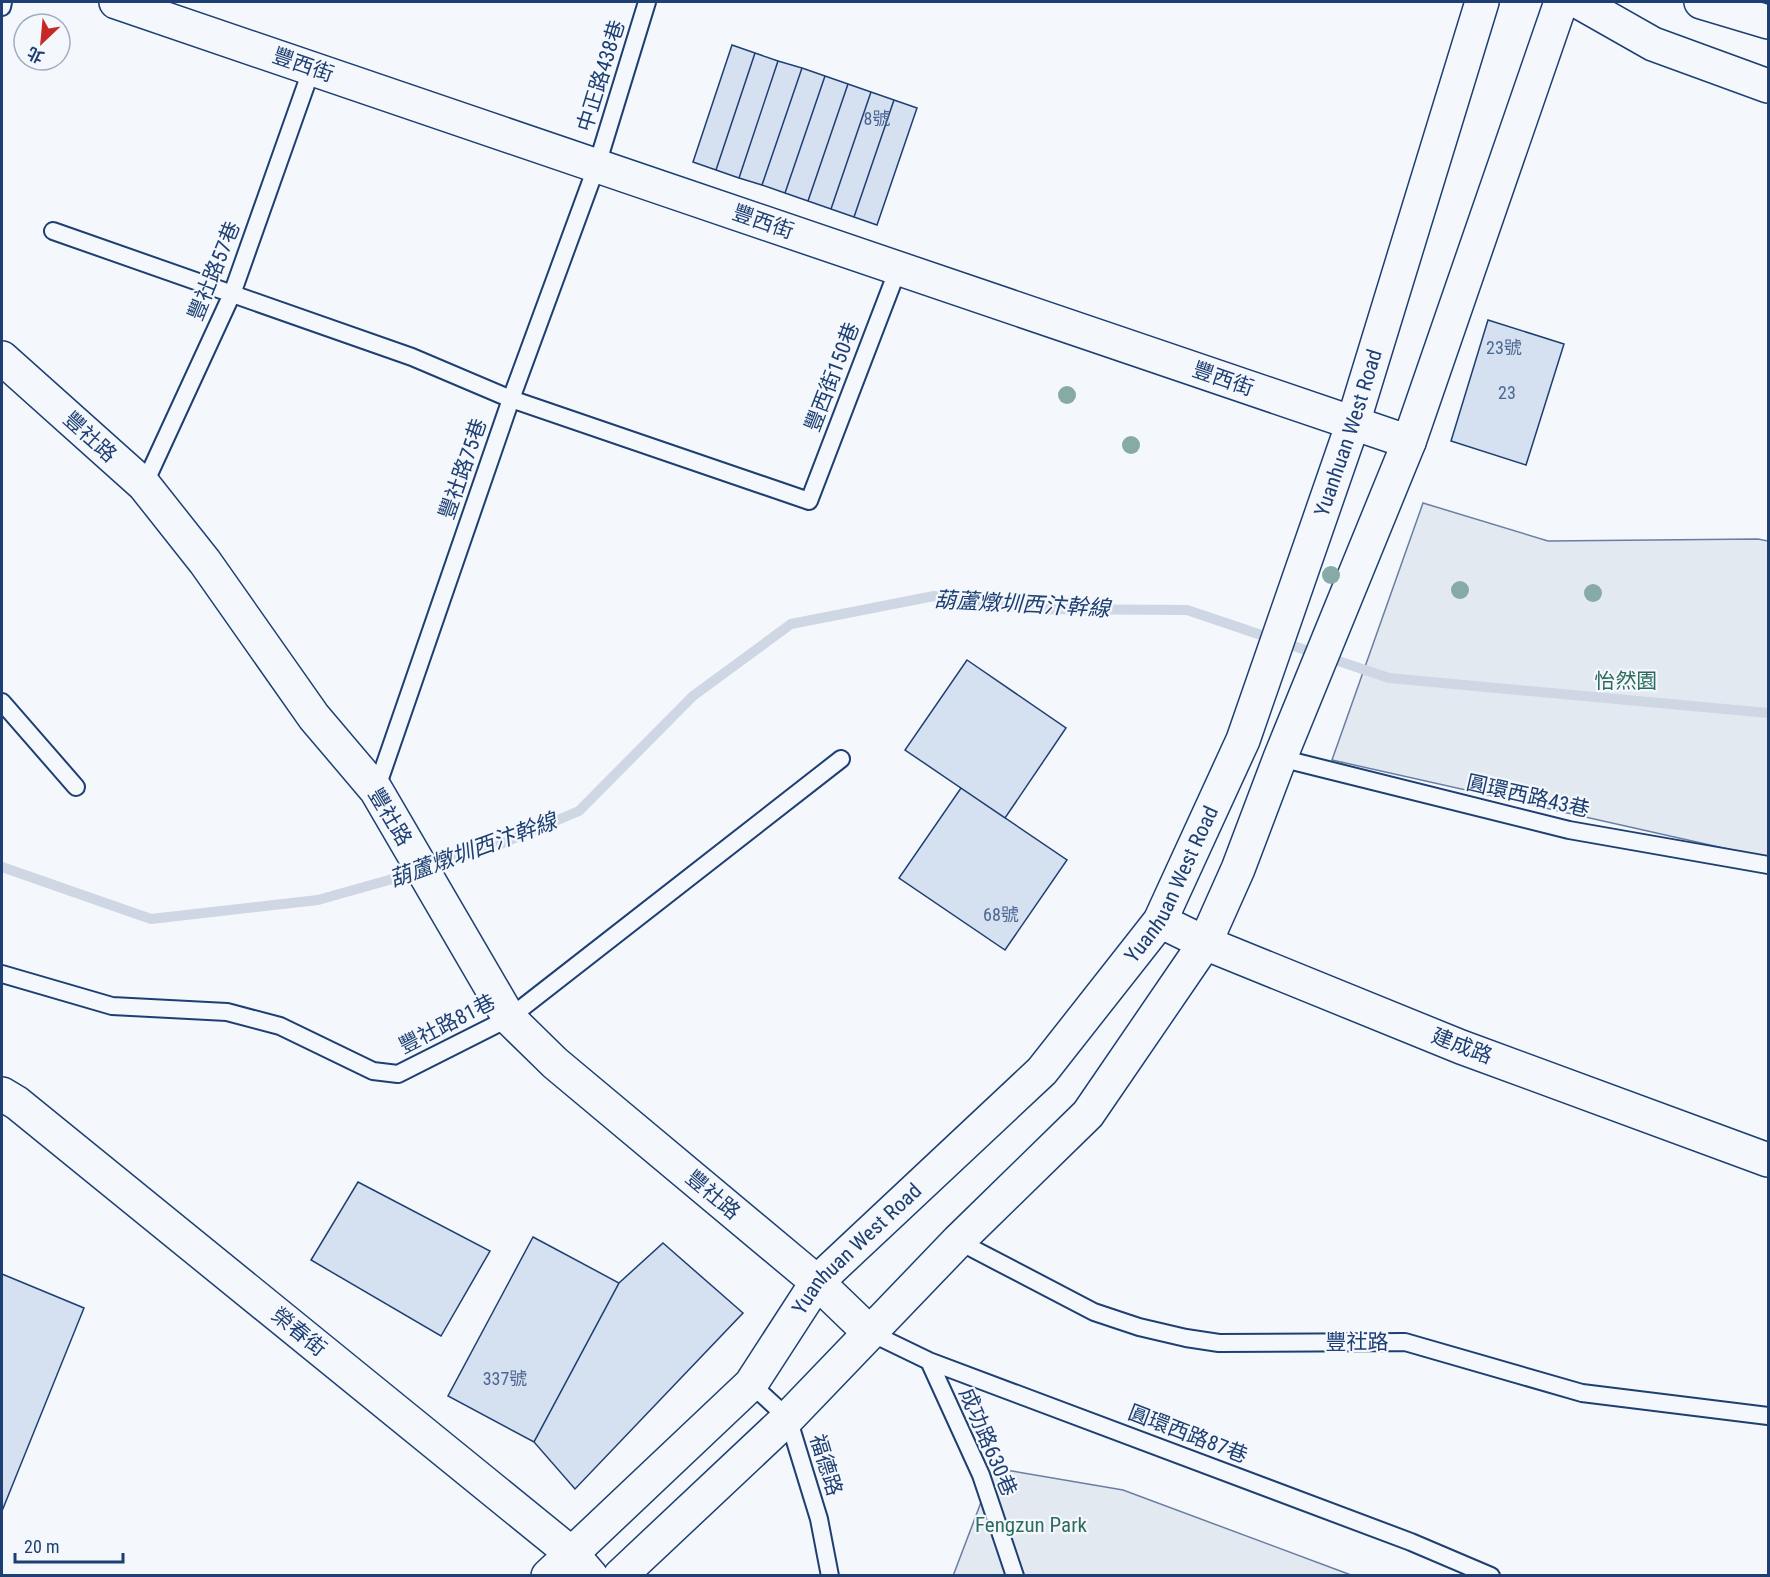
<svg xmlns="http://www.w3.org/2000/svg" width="1770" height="1577" viewBox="0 0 1770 1577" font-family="'Roboto Condensed','Noto Sans TC',sans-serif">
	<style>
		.green { fill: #e3e9f0; stroke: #687fa3; stroke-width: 1.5 }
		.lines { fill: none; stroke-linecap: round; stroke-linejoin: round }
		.stream { stroke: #cfd7e4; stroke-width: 10 }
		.building { fill: #d5e0f0; stroke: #1d3f73; stroke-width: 1.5 }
		.service-casing { stroke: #1d3f73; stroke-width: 20 }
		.minor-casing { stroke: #1d3f73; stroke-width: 36 }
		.primary-casing { stroke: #1d3f73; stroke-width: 36 }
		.service { stroke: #f4f7fb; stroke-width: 16 }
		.minor { stroke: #f4f7fb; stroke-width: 33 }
		.primary { stroke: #f4f7fb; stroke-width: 33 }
		.tree { fill: #86aba6 }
		.labels { text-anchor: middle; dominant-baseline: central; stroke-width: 4.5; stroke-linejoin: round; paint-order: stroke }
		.number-label { font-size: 18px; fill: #4b6792 }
		.street-label { font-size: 21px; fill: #1d3f73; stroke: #f4f7fb }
		.park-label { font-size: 21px; fill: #2c6c60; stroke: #f4f7fb }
		.water-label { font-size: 22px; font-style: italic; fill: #1d3f73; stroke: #f4f7fb }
	</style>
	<rect width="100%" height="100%" fill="#f4f7fb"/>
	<!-- green -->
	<path class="green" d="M1423 503 1548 541 1758 539 1768 541V858L1332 760Z
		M994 1468 1123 1490 1351 1575 953 1576Z"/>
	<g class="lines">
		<!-- stream -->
		<path class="stream" d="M2 867 151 919 318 900 396 878 496 846 579 811 693 696 791 624 934 596 1029 609 1187 610 1389 678 1768 713"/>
	</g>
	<!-- building -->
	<path class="building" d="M732 45 755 53 716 170 693 162Z
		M755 53 778 61 739 178 716 170Z
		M778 61 802 68 762 185 739 178Z
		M802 68 825 76 785 193 762 185Z
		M825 76 848 84 808 201 785 193Z
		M848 84 871 92 831 209 808 201Z
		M871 92 894 100 854 217 831 209Z
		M894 100 917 108 877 225 854 217Z
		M1488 320 1564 344 1526 465 1451 441Z
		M967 660 1066 728 1005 818 905 750Z
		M961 788 1067 860 1005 950 899 878Z
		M358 1182 490 1251 441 1336 311 1260Z
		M533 1237 619 1283 534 1442 448 1396Z
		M663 1243 743 1313 575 1489 534 1442 619 1283Z
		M2 1274 84 1308 2 1511Z"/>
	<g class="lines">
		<!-- service casing -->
		<g class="service-casing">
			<path id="service" d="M2 7 3 2
				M53 231 412 357 511 399 809 501 898 269
				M144 485 232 294 312 68
				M2 702 76 787
				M1280 758 1569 830 1768 865
				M376 790 511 399 597 165 647 2
				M2 974 112 1006 227 1012 280 1026 373 1071 398 1074 509 1018 841 759
				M958 1241 1094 1312 1139 1327 1186 1338 1219 1343 1405 1342 1582 1393 1768 1416
				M869 1332 929 1361 1411 1542 1491 1576
				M929 1361 981 1475 1015 1576
				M751 1384 788 1418 819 1519 830 1576"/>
		</g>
		<!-- minor casing -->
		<g class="minor-casing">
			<path id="minor" d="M116 2C547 148 978 297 1409 442
				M2 358 144 485 205 562 314 717 376 790 509 1018 555 1063 817 1282 869 1332
				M1160 921 1205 943 1461 1047 1768 1160
				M2 1094 17 1103 572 1554 591 1576"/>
		</g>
		<!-- primary casing -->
		<g class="primary-casing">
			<g id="primary">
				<path d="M1579 2 1653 44 1768 86"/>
				<path d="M1701 2 1768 22"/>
				<path id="s1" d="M548 1576 751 1384 817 1282 1042 1071 1160 921 1243 740 1353 423 1482 2"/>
				<path d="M620 1576 788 1418 958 1241 1088 1114 1205 943 1238 869 1280 758 1409 442 1561 2"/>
			</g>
		</g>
		<!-- service -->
		<use href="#service" class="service"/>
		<!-- minor -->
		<use href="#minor" class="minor"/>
		<!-- primary -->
		<use href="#primary" class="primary"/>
	</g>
	<!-- trees -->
	<g class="tree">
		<circle cx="1067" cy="395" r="9"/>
		<circle cx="1131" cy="445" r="9"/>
		<circle cx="1331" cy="575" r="9"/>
		<circle cx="1460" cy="590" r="9"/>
		<circle cx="1593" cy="593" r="9"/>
	</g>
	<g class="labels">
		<!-- number labels -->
		<g class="number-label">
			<text x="877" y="118">8號</text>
			<text x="1504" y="347">23號</text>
			<text x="1507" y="392">23</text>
			<text x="1001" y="914">68號</text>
			<text x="505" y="1378">337號</text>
		</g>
		<!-- street labels -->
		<g class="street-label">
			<text transform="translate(303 65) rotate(19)">豐西街</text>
			<text transform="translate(601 76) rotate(-73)">中正路438巷</text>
			<text transform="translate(763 222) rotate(19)">豐西街</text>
			<text transform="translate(214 271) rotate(-68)">豐社路57巷</text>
			<text transform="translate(832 377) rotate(-69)">豐西街150巷</text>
			<text transform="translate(1223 379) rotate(19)">豐西街</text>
			<text stroke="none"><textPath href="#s1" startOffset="1424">Yuanhuan West Road</textPath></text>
			<text transform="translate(90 437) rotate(42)">豐社路</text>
			<text transform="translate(463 469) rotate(-71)">豐社路75巷</text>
			<text transform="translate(1528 796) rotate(13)">圓環西路43巷</text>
			<text transform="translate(390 817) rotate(59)">豐社路</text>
			<text stroke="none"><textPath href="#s1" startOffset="938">Yuanhuan West Road</textPath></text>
			<text transform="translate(447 1024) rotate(-27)">豐社路81巷</text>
			<text transform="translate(1462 1046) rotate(21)">建成路</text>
			<text transform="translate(713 1195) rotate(40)">豐社路</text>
			<text stroke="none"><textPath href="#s1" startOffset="452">Yuanhuan West Road</textPath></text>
			<text transform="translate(299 1332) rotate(39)">榮春街</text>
			<text x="1357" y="1342">豐社路</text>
			<text transform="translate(1188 1434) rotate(21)">圓環西路87巷</text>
			<text transform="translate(988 1442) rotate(67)">成功路630巷</text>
			<text transform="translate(826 1465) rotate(73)">福德路</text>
		</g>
		<!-- park labels -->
		<g class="park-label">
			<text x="1626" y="681">怡然園</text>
			<text x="1031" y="1525">Fengzun Park</text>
		</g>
		<!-- water labels -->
		<g class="water-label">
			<text transform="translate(1022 604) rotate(3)">葫蘆燉圳西汴幹線</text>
			<text transform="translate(473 850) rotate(-20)">葫蘆燉圳西汴幹線</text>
		</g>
	</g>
	<!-- border -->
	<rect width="1770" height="1577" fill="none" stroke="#1d3f73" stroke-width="6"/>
	<!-- north arrow -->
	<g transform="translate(42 42) rotate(206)"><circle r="28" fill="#f4f7fb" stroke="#9eadc5" stroke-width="1.5"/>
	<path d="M0-4.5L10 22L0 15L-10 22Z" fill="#c62828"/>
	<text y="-9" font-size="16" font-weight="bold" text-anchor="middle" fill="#1d3f73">北</text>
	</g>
	<!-- scale -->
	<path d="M15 1553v9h108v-9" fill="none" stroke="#1d3f73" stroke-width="3"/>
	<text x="24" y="1553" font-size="18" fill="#1d3f73" stroke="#f4f7fb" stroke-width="4.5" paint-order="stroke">20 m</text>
</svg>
